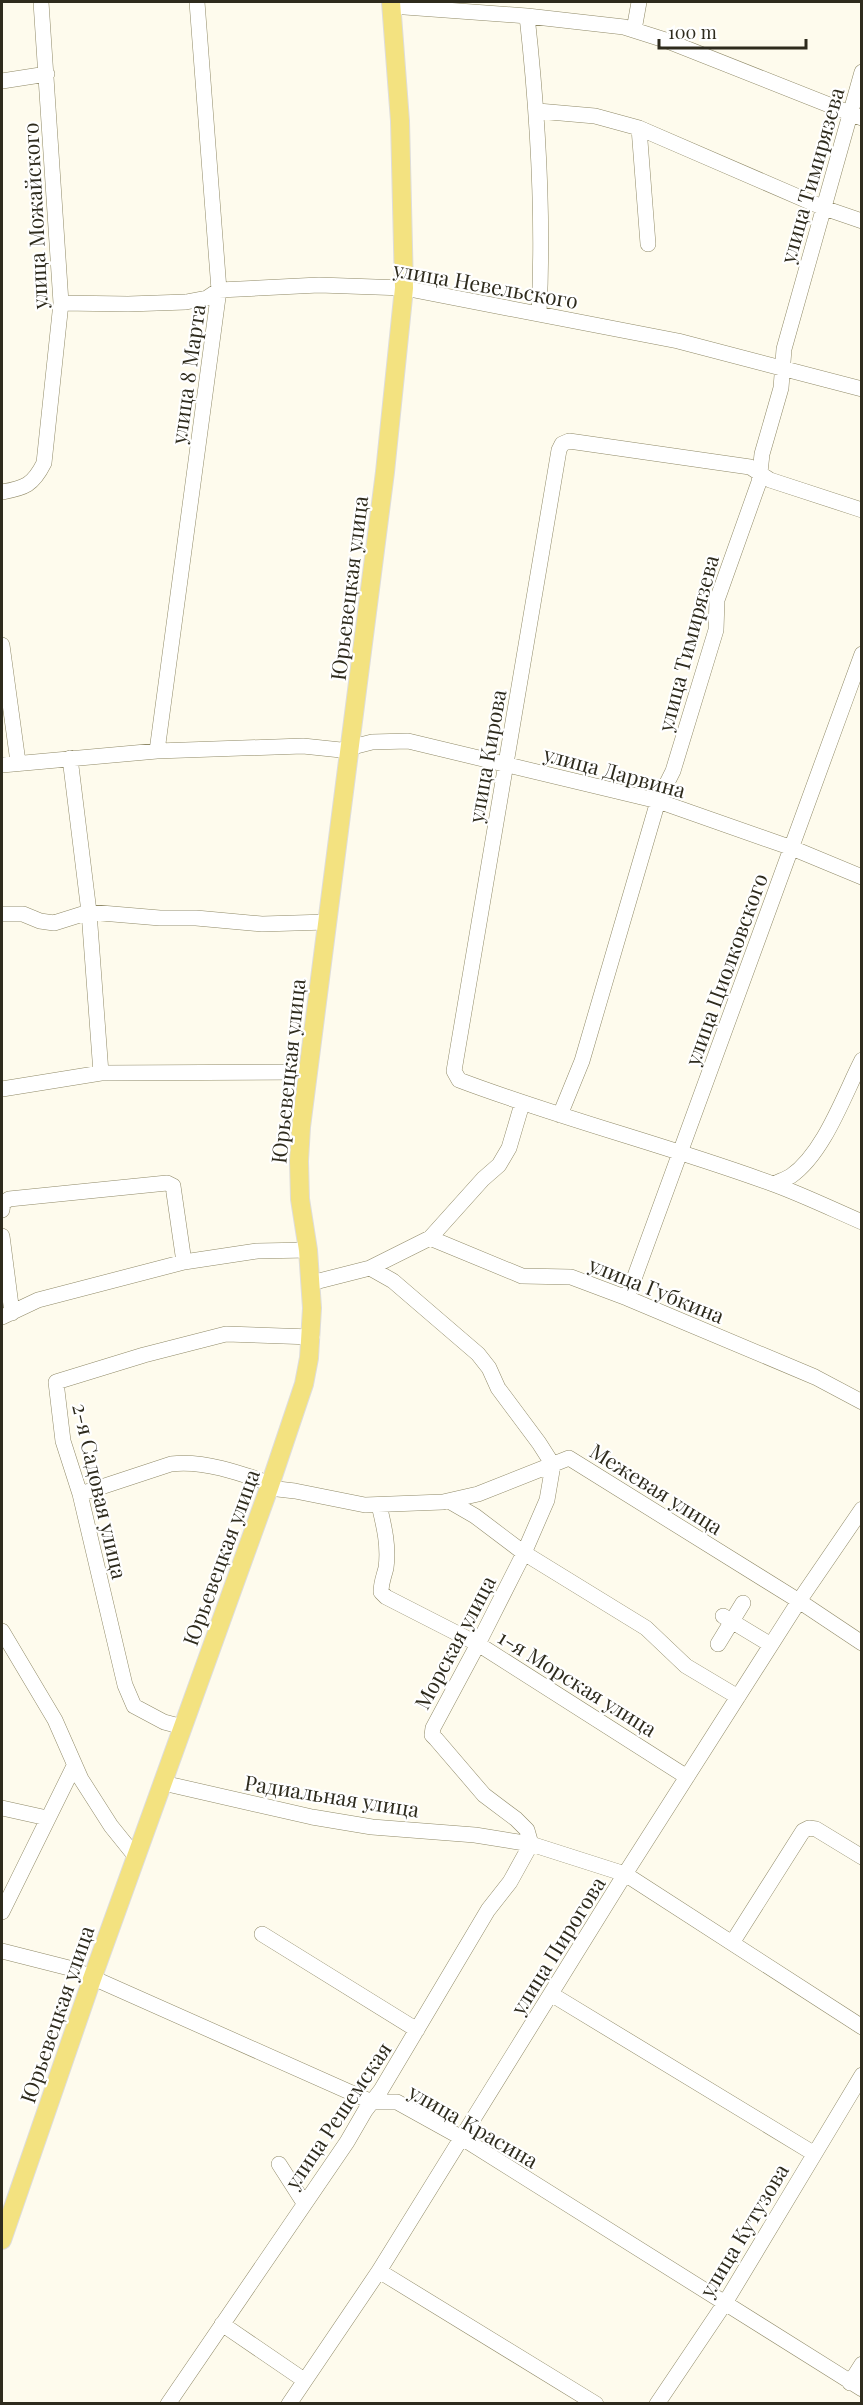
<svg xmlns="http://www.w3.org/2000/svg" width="863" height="2405" viewBox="0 0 863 2405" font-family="'Playfair Display',serif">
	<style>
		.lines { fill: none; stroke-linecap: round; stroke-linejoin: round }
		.minor-casing { stroke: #908a68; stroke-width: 16 }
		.major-casing { stroke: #dedddb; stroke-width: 20 }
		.minor { stroke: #fff; stroke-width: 15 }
		.major { stroke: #f3e280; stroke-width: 18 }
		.labels { text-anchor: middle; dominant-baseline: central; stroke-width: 4.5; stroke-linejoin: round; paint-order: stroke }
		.street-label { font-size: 21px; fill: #2e2b1d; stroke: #fff }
	</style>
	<rect width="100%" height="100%" fill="#fefbed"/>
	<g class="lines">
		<!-- minor casing -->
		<g class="minor-casing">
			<path id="minor" d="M391 6 527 16 624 27 665 40 862 118
				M527 16C538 115 544 213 539 313
				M634 30 639 2
				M2 81 47 74
				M538 111 595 116 639 128 824 208 862 221
				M639 128 648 244
				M61 303 128 304 186 302 207 298 219 290 319 285 404 288 678 341 862 389
				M2 492C25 488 33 485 44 463L61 303 41 2
				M862 510 770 480 750 467 569 441 562 444 559 450 454 1071 459 1080C562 1119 670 1146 773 1184 803 1195 832 1209 862 1222
				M2 645 18 762
				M157 751 219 290 197 2
				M70 758 89 912 101 1073
				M2 765 157 751 303 746 341 750 372 742 408 741 658 801 792 848 862 877
				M2 914H23L40 921 54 923 89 912 160 918H196L262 924 327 922
				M2 1089 101 1073 306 1072
				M560 1115 582 1061 658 801 673 771 716 630 717 600 759 482 762 454 781 388 784 349 862 72
				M774 1184C780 1181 786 1179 791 1176 824 1153 844 1095 862 1060
				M2 1210 3 1203 9 1199 167 1183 173 1186 184 1262
				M2 1236 12 1313
				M430 1238 522 1276 571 1277 627 1298 815 1377 862 1402
				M370 1268 393 1281 478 1354 489 1368 498 1388 539 1443 553 1465 547 1500 524 1553 478 1644 433 1728 432 1735 436 1739 484 1795 516 1819 527 1830 531 1844
				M311 1283 370 1268 430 1238 483 1179 499 1165 509 1148 522 1104
				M627 1298 862 654
				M2 1317 38 1300 184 1262 257 1251 308 1250
				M269 1488 295 1491 365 1505 443 1502 478 1494 569 1458 799 1601 862 1643
				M80 1494 171 1464C204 1460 240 1473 271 1484
				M449 1501 475 1516 524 1553 646 1628 686 1666 738 1697
				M379 1505C384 1526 389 1546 386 1568 384 1576 381 1583 381 1592L386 1597 478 1644 687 1777
				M723 1616 771 1645
				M2 1631 55 1720 81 1779 111 1826 136 1857
				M718 1644 743 1603
				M183 1727 164 1722 134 1706 125 1685 80 1494 63 1441 56 1382 144 1355 226 1334 312 1337
				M163 1783 312 1817 372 1827 475 1835 531 1844 625 1874 862 2027
				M2 1808 47 1818
				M2 1912 74 1766
				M262 1934 417 2030
				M732 1943 803 1831 809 1828 816 1829 862 1857
				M2 1951 73 1969 372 2102H397L462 2138 862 2389
				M551 1994 813 2153
				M279 2164 304 2203
				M379 2271 596 2404
				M222 2324 304 2380
				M850 2383 862 2364
				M168 2404 347 2142 365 2111 381 2090 488 1910 510 1882 531 1844
				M289 2404 379 2271 625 1874 799 1601 862 1509
				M657 2404 725 2303 862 2075"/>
		</g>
		<!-- major casing -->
		<g class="major-casing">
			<path id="major" d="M2 2240 92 1979 269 1488 304 1384 309 1358 312 1308 308 1250 300 1199 299 1161 301 1127 385 472 404 288 400 121 391 2"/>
		</g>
		<!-- minor -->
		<use href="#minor" class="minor"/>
		<!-- major -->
		<use href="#major" class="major"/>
	</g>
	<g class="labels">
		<!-- street labels -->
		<g class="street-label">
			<text transform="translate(811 175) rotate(-74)">улица Тимирязева</text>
			<text transform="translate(34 216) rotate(-93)">улица Можайского</text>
			<text transform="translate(486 284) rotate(10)">улица Невельского</text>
			<text transform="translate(187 374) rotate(-82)">улица 8 Марта</text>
			<text transform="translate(348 588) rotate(-83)">Юрьевецкая улица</text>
			<text transform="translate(687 643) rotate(-75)">улица Тимирязева</text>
			<text transform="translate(486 756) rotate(-80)">улица Кирова</text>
			<text transform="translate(615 771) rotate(15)">улица Дарвина</text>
			<text transform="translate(725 969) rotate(-70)">улица Циолковского</text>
			<text transform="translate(287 1071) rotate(-84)">Юрьевецкая улица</text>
			<text transform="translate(657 1289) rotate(22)">улица Губкина</text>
			<text transform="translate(657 1488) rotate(32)">Межевая улица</text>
			<text transform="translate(101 1491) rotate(77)">2-я Садовая улица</text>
			<text transform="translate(220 1557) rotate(-70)">Юрьевецкая улица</text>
			<text transform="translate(454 1642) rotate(-62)">Морская улица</text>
			<text transform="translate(578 1682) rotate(32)">1-я Морская улица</text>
			<text transform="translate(332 1795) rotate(9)">Радиальная улица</text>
			<text transform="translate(557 1945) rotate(-58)">улица Пирогова</text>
			<text transform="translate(56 2014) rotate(-71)">Юрьевецкая улица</text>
			<text transform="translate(337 2115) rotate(-56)">улица Решемская</text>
			<text transform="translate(474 2125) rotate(30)">улица Красина</text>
			<text transform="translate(743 2230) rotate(-59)">улица Кутузова</text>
		</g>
	</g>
	<!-- border -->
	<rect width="863" height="2405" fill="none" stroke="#2e2b1d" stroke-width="6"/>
	<!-- scale -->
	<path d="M659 39v9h147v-9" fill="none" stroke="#2e2b1d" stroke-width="3"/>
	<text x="668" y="39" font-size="18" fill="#2e2b1d" stroke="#ffffff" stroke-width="4.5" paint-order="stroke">100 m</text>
</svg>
